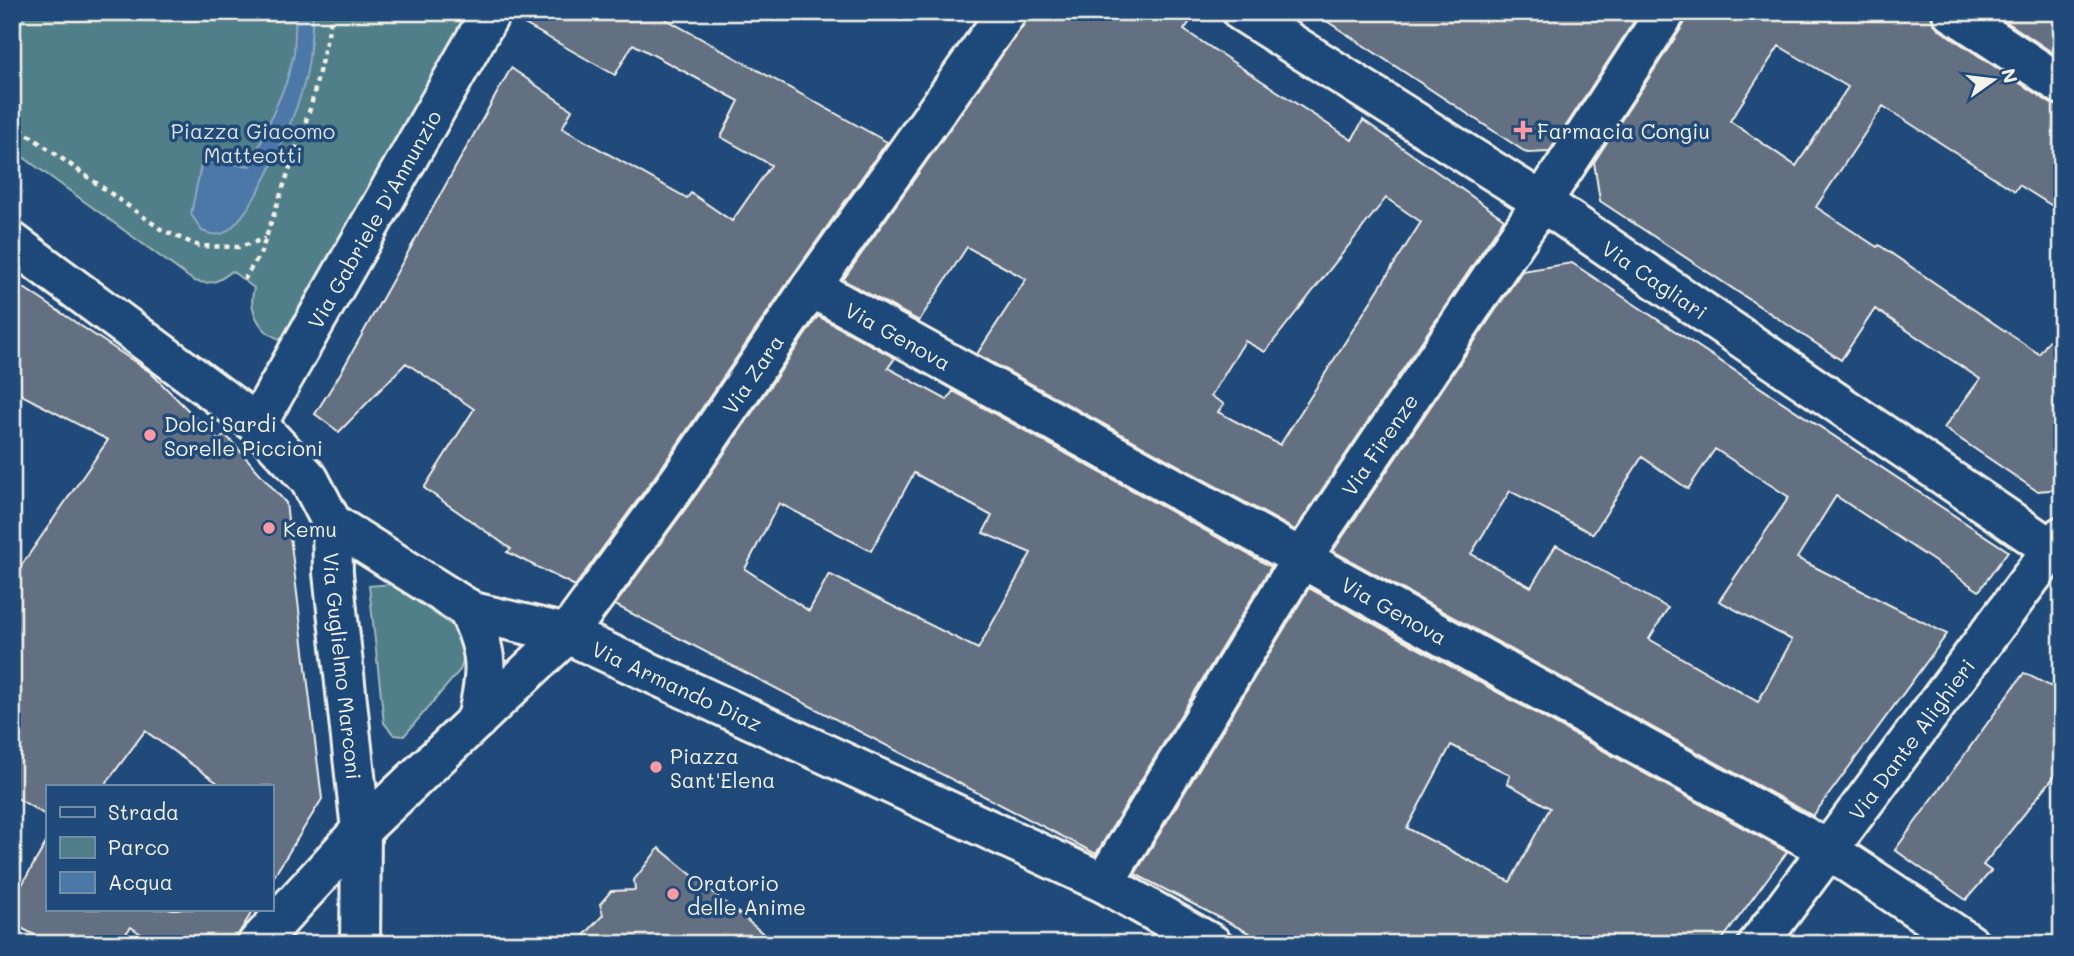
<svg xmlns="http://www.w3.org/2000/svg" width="2074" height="956" viewBox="0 0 2074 956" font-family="Mali,sans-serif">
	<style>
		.green { fill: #517f89; stroke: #a2b8b8; stroke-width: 2 }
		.water { fill: #4c78a7; stroke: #8fa8c1; stroke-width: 2 }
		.building { fill: #637082; stroke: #f4f1e8; stroke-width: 2; fill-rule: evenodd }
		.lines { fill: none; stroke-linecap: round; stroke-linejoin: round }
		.minor-casing { stroke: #f4f1e8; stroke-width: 44 }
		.tertiary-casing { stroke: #f4f1e8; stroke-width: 44 }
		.secondary-casing { stroke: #f4f1e8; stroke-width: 44 }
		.path { stroke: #f4f1e8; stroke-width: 4.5; stroke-dasharray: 5 5; stroke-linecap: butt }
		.minor { stroke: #1f4a7a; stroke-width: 38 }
		.tertiary { stroke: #1f4a7a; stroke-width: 38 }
		.secondary { stroke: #1f4a7a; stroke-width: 38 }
		.poi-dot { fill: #ff9aa2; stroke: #1f4a7a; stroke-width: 2.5 }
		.labels { text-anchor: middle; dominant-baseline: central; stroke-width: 7; stroke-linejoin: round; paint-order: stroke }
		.park-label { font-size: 21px; fill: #dce0da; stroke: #1f4a7a }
		.poi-label { font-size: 21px; fill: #f4f1e8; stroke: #1f4a7a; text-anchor: start }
		.street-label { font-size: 21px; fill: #f4f1e8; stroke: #1f4a7a }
	</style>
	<rect width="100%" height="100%" fill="#1f4a7a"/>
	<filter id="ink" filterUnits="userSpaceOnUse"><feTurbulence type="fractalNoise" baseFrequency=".0143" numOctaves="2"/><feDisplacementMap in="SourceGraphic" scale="14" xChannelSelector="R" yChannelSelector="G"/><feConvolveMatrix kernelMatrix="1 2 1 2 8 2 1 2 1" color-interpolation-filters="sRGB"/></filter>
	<g filter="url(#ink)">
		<!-- green -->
		<path class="green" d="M27 12H475L288 341C262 337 247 312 254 288L232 271C219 282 211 285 194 281L12 149V36Z
			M392 584 457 629 465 656 460 670 404 736 394 735 384 723 369 586Z"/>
		<!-- water -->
		<path class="water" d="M296 12H313C311 37 310 64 303 88 292 123 257 210 227 231 219 237 210 234 202 231L191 214 202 160 251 166 286 83 294 54Z"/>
		<!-- building -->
		<path class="building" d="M513 12H653L887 142 793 275 664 464 575 586 507 552 511 549 424 488 474 409 406 363 339 432 315 414 340 374 511 68 572 110 562 128 687 198 691 193 732 221 771 165 721 137 739 101 633 44 615 75 512 17Z
			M1032 12H1197L1184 30 1352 140 1363 120 1504 219 1295 530 977 354 1026 279 967 247 919 321 843 280ZM1386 198 1421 222 1280 445 1218 412 1224 404 1211 396 1245 341 1265 352Z
			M1313 12H1640L1549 152 1527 153Z
			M1688 12H1930L1933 22 1940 30 2050 103 2062 107V212L2019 185 2015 191 1883 106 1816 207 1877 247 1879 245 2039 354 2062 323V489L2037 491 1944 428 1980 379 1875 309 1841 360 1600 201 1594 162 1684 24ZM1779 46 1848 87 1796 166 1730 121Z
			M1992 12H2062V59Z
			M1572 263 2008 551 1979 591 1836 496 1797 558 1947 634 1813 816 1333 551 1522 271ZM1715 449 1789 497 1719 601 1792 640 1758 702 1649 639 1668 608 1556 545 1531 587 1471 554 1510 491 1593 534 1642 457 1688 489Z
			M12 280 150 372 219 441 225 434 286 503 322 799 271 881V786H222L145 731 104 786H47V816L12 795V579L108 440 12 390Z
			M818 316 895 358 888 368 947 400 953 391 1271 567 1096 854 615 605 700 489ZM914 473 992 516 983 533 1031 553 978 649 829 574 809 611 745 569 779 503 871 551Z
			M1309 588 1787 852 1719 944H1270L1135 874ZM1451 745 1510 775 1507 783 1550 808 1510 882 1407 828Z
			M2024 673 2062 692V767L1983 865 1991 871 1966 900 1895 850Z
			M47 841V909H254L232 944H155L131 927 117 944H51L12 923V902Z
			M659 848 776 944H576L603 915 600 904 611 891 635 890 634 880Z"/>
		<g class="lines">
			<!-- minor casing -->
			<g class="minor-casing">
				<g id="minor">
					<path d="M1952 12 2062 85"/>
					<path id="s1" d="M811 287 1827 849 1970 944"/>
					<path id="s2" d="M257 424 491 12"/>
					<path id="s3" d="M332 523 473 612 567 634 1104 883 1212 944"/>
					<path d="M467 608C490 654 487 671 477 720"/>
					<path id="s4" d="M1104 883 1302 558 1542 202 1666 12"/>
					<path id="s5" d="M257 944 361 830 567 634 682 477 811 287 1007 12"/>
				</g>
			</g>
			<!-- tertiary casing -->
			<g class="tertiary-casing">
				<g id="tertiary">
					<path id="s6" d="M1242 12 1542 202 2062 556"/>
					<path id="s7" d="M1758 944 2062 536"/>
				</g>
			</g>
			<!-- secondary casing -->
			<g class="secondary-casing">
				<g id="secondary">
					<path id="s8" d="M12 242 257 424 309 479 332 523 333 573 361 830 360 944"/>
				</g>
			</g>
			<!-- path -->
			<path class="path" d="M12 123 162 230 199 246 239 247 265 239
				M244 280 261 252 311 106 330 25 331 12"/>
			<!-- minor -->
			<use href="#minor" class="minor"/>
			<!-- tertiary -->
			<use href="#tertiary" class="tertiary"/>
			<!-- secondary -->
			<use href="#secondary" class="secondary"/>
		</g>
	</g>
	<!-- markers -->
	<g class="poi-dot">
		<path d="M1519.5 119.5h7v7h7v7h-7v7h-7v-7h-7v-7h7z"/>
		<circle cx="150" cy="435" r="7"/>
		<circle cx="269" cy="528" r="7"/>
		<circle cx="656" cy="767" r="7"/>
		<circle cx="673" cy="894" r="7"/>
	</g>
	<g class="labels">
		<!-- park labels -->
		<g class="park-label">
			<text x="253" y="130">Piazza Giacomo<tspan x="253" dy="24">Matteotti</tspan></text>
		</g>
		<!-- poi labels -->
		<g class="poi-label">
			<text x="1537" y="130">Farmacia Congiu</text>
			<text x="164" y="423">Dolci Sardi<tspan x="164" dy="24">Sorelle Piccioni</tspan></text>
			<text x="283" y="528">Kemu</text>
			<text x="670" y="755">Piazza<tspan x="670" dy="24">Sant'Elena</tspan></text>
			<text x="687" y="882">Oratorio<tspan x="687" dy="24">delle Anime</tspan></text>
		</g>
		<!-- street labels -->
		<g class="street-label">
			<text stroke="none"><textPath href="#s2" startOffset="236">Via Gabriele D'Annunzio</textPath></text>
			<text stroke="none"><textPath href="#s6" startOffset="492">Via Cagliari</textPath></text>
			<text stroke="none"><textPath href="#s1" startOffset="100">Via Genova</textPath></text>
			<text stroke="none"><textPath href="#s5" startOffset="758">Via Zara</textPath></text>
			<text stroke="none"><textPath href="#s4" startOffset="518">Via Firenze</textPath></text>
			<text stroke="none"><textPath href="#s1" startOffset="667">Via Genova</textPath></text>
			<text stroke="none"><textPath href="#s8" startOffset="574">Via Guglielmo Marconi</textPath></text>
			<text stroke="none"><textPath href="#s3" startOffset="385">Via Armando Diaz</textPath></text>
			<text stroke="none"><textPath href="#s7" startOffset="256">Via Dante Alighieri</textPath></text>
		</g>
	</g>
	<!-- margin -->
	<rect width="2074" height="956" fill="none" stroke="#1f4a7a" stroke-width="42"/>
	<rect x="21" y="21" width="2032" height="914" fill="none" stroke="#f4f1e8" stroke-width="2.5" filter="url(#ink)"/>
	<!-- legend -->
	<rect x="46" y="785" width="228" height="126" fill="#1f4a7a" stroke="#748da6" stroke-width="2"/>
	<rect x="60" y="807" width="35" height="10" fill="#1f4a7a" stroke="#748da6" stroke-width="2"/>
	<text x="108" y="820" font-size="21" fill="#f4f1e8">Strada</text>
	<rect x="60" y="837" width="35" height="21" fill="#517f89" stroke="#748da6" stroke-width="2"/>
	<text x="108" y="855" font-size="21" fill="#f4f1e8">Parco</text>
	<rect x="60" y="872" width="35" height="21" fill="#4c78a7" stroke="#748da6" stroke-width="2"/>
	<text x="108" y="890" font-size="21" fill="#f4f1e8">Acqua</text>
	<!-- north arrow -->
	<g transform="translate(1993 80) rotate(76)" stroke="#1f4a7a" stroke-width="5" paint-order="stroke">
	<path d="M0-5L12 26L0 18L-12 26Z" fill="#f4f1e8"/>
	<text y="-10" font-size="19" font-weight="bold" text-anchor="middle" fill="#f4f1e8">N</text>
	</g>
</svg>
